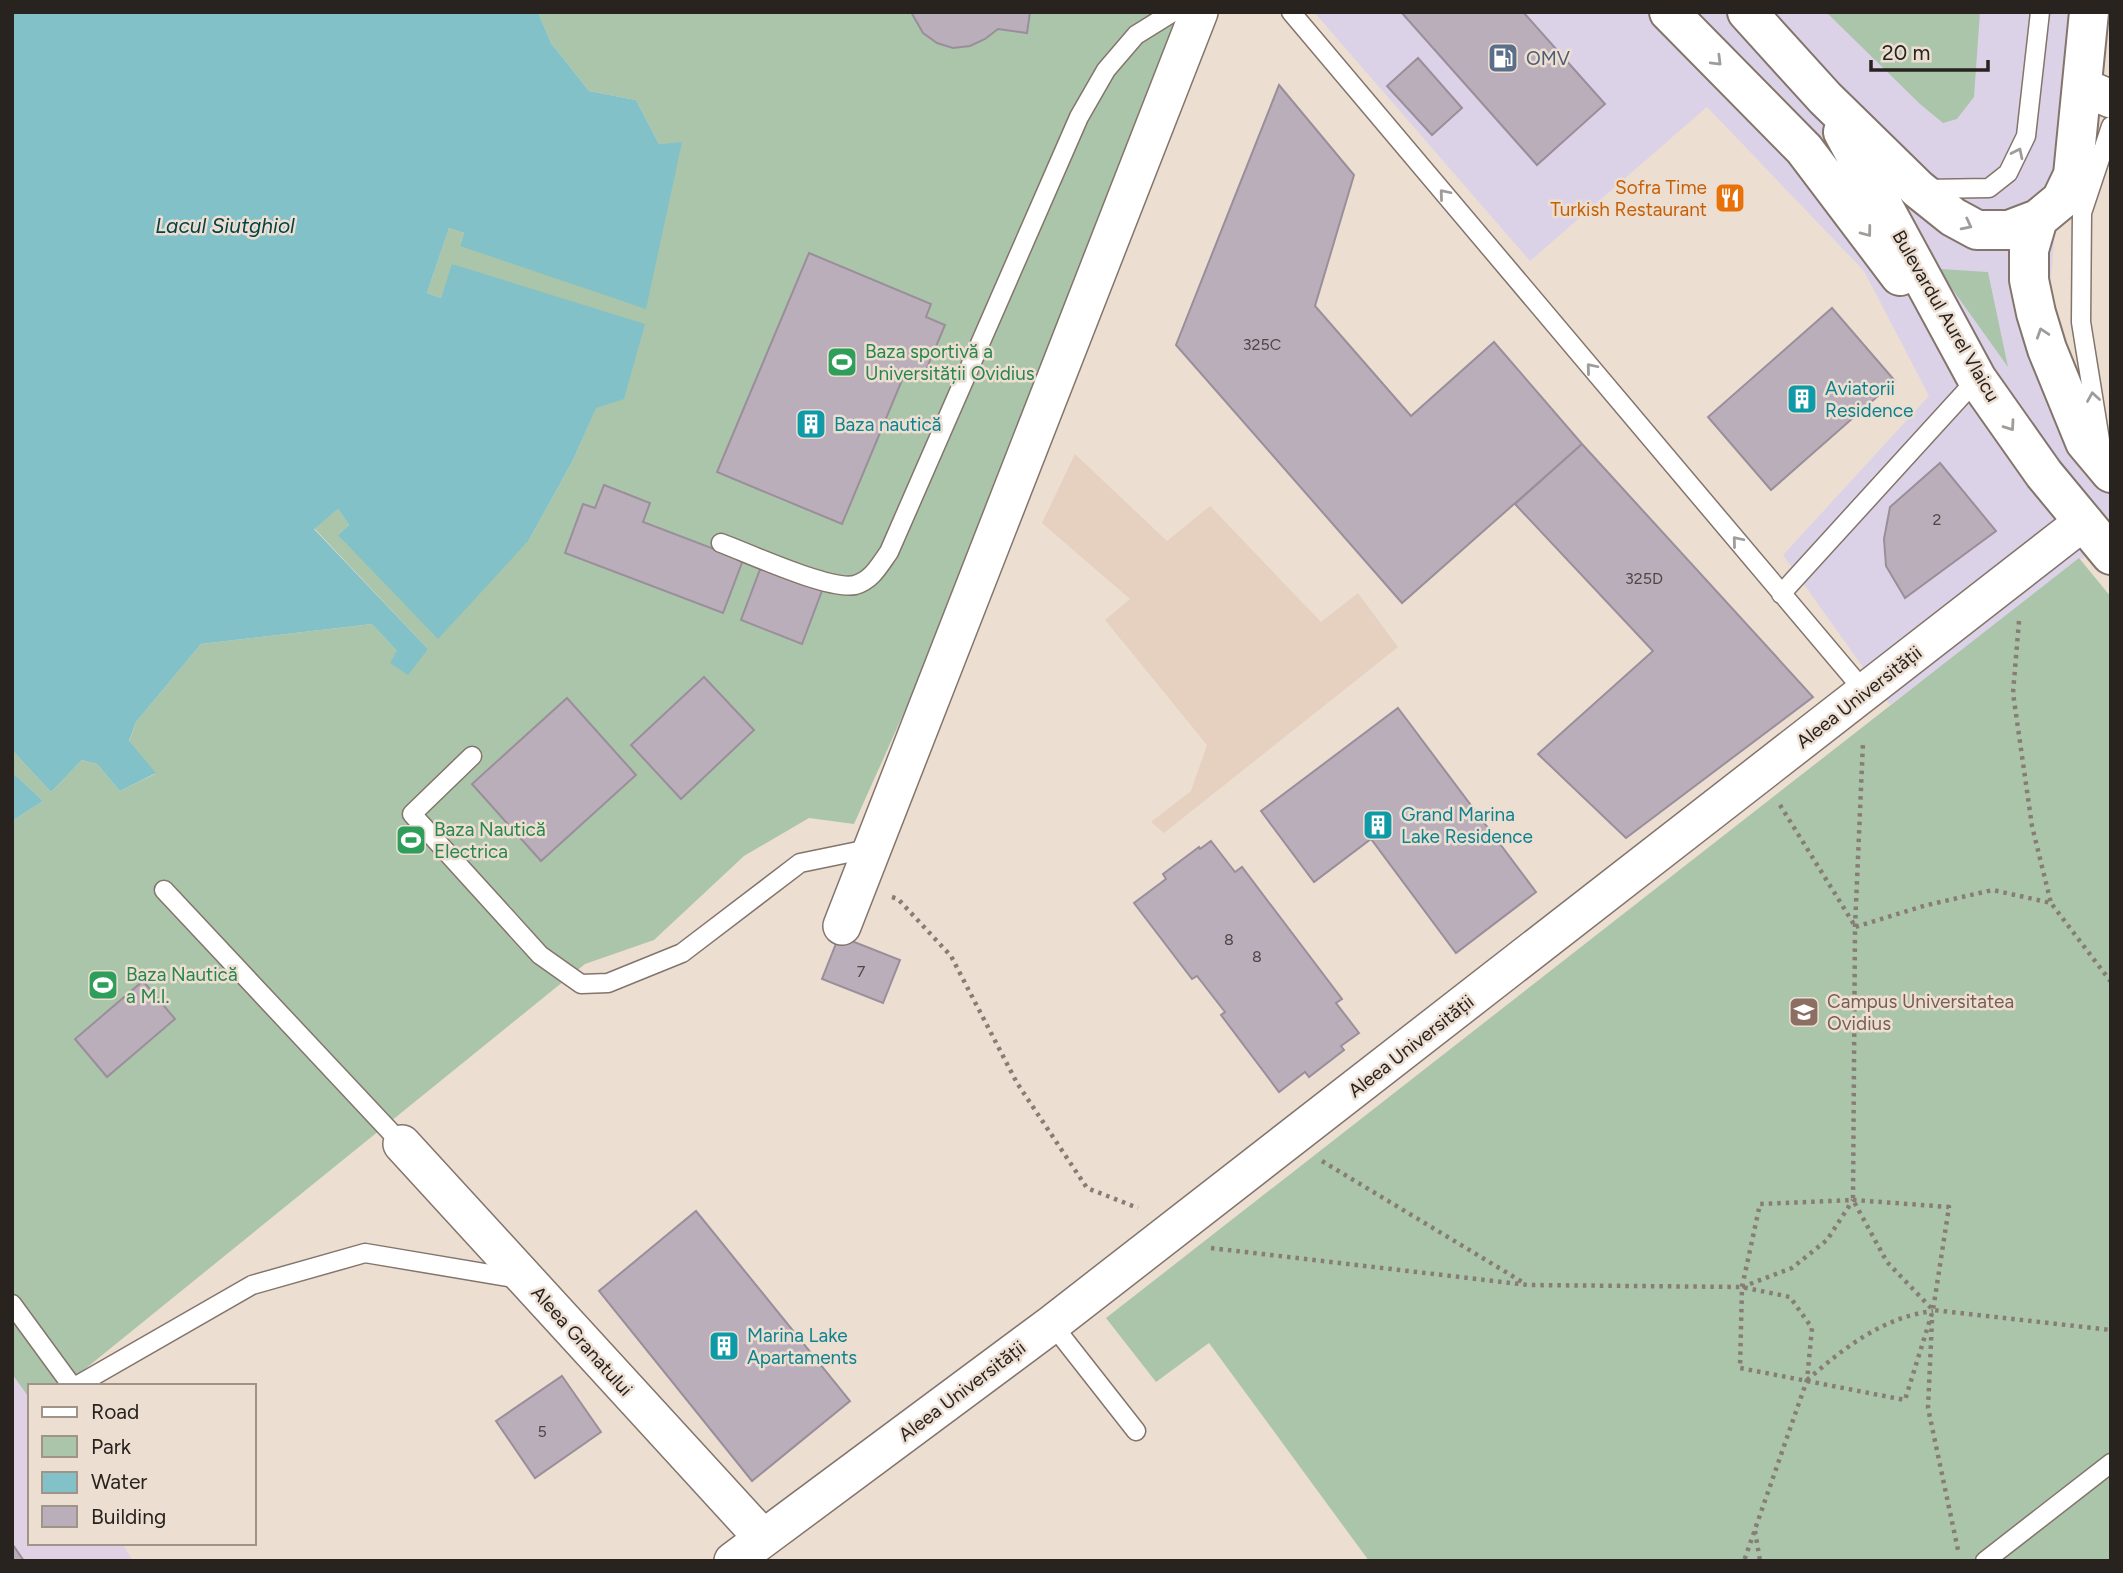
<svg xmlns="http://www.w3.org/2000/svg" width="2123" height="1573" viewBox="0 0 2123 1573" font-family="Figtree,sans-serif">
	<style>
		.commercial { fill: #dcd2e7 }
		.built { fill: #e6d0c0 }
		.education { fill: #e0d1e4 }
		.green { fill: #abc5aa }
		.water { fill: #81c1c7 }
		.building { fill: #baaebb; stroke: #9b8e9b; stroke-width: 2 }
		.lines { fill: none; stroke-linecap: round; stroke-linejoin: round }
		.service-casing { stroke: #83756b; stroke-width: 21 }
		.minor-casing { stroke: #83756b; stroke-width: 40 }
		.secondary-casing { stroke: #83756b; stroke-width: 42 }
		.path { stroke: #877d75; stroke-width: 4.5; stroke-dasharray: 3.5 5; stroke-linecap: butt }
		.service { stroke: #fff; stroke-width: 18 }
		.minor { stroke: #fff; stroke-width: 37 }
		.secondary { stroke: #fff; stroke-width: 38 }
		.oneway { stroke: #9f9c9a }
		.labels { text-anchor: middle; dominant-baseline: central; stroke-width: 5; stroke-linejoin: round; paint-order: stroke }
		.number-label { font-size: 16px; fill: #4d4646 }
		.service-label { font-size: 19px; fill: #4e5e75; stroke: #edded2; text-anchor: start }
		.food-label { font-size: 19px; fill: #c56008; stroke: #edded2; text-anchor: end }
		.street-label { font-size: 19px; fill: #29231f; stroke: #edded2 }
		.leisure-label { font-size: 19px; fill: #27864d; stroke: #edded2; text-anchor: start }
		.culture-label { font-size: 19px; fill: #0d838f; stroke: #edded2; text-anchor: start }
		.education-label { font-size: 19px; fill: #785e54; stroke: #edded2; text-anchor: start }
		.water-label { font-size: 21px; font-style: italic; fill: #034247; stroke: #edded2 }
	</style>
	<rect width="100%" height="100%" fill="#edded2"/>
	<!-- commercial -->
	<path class="commercial" d="M1314 12H2073L2049 303 2111 464V536L1890 705 1783 555 1929 396 1864 271 1707 107 1530 261Z"/>
	<!-- built -->
	<path class="built" d="M1075 454 1167 541 1210 506 1321 622 1358 593 1398 647 1164 833 1151 822 1191 791 1207 745 1105 620 1130 599 1042 523Z"/>
	<!-- education -->
	<path class="education" d="M12 1374 30 1399V1543H122L133 1561H12Z"/>
	<!-- green -->
	<path class="green" d="M538 12H1191L915 688 854 824 809 818 744 856 654 940 585 964 64 1386H30V1399L12 1374V821L43 801 12 772V750L51 792 82 760 97 764 120 791 155 774 129 742 136 722 201 644 372 624 397 651 428 649 314 528 338 509 349 525 338 535 529 540 573 460 596 407 453 264 441 298 427 293 449 228 464 233 460 246 682 143 659 144 636 100 589 91 551 43Z
		M1826 12H1980L1974 97 1957 119 1943 123 1920 104Z
		M1941 269 1988 272 2008 367 1940 272Z
		M2079 558 2111 597V1561H1369L1209 1343 1156 1382 1106 1318Z"/>
	<!-- water -->
	<path class="water" d="M12 12H538L551 43 589 91 636 100 659 144 682 142 646 309 460 246 464 233 449 228 427 293 441 298 452 264 645 324 624 399 596 408 573 460 529 540 438 639 338 535 349 525 338 509 314 529 428 649 408 675 390 663 397 651 372 624 201 644 136 722 129 741 156 773 120 791 97 764 82 760 51 792 12 750Z
		M12 772 43 801 12 821Z"/>
	<!-- building -->
	<path class="building" d="M911 12H1030L1027 33 998 29 985 39 970 46 953 48 937 43 923 33Z
		M1401 12H1523L1605 104 1537 165Z
		M1418 58 1462 108 1432 135 1387 86Z
		M1279 85 1354 175 1315 306 1411 416 1494 342 1582 444 1402 603 1176 345Z
		M809 253 931 304 926 317 945 325 924 375 907 368 842 524 717 472Z
		M1832 308 1895 381 1771 490 1708 417Z
		M1582 444 1813 697 1626 838 1538 754 1653 651 1515 504Z
		M1940 463 1996 531 1905 598 1886 566 1884 539 1890 507Z
		M604 485 650 503 643 522 743 560 723 613 565 553 583 504 595 508Z
		M762 564 823 588 802 644 741 620Z
		M704 677 754 730 681 799 631 745Z
		M567 698 636 775 541 861 472 784Z
		M1398 708 1536 892 1456 953 1371 839 1314 882 1261 811Z
		M1211 841 1235 872 1242 867 1342 999 1336 1003 1359 1033 1341 1046 1344 1050 1309 1077 1305 1072 1279 1092 1221 1015 1225 1012 1197 976 1192 979 1134 903 1166 879 1163 874 1199 847 1200 849Z
		M839 936 900 960 883 1003 822 979Z
		M143 981 175 1019 107 1077 75 1039Z
		M696 1211 850 1401 752 1481 599 1291Z
		M562 1376 601 1432 535 1478 496 1421Z
		M13 1545 24 1561H12Z"/>
	<g class="lines">
		<!-- service casing -->
		<g class="service-casing">
			<path id="service" d="M1291 12 1865 692
				M1925 189 1989 188 2008 173 2026 136 2040 12
				M2100 440 2081 322 2082 213 2111 126
				M721 543C748 553 830 591 855 585 872 580 879 566 889 552L1079 117 1106 70 1136 35 1173 12
				M1781 594 1977 379
				M472 756 412 814 540 955 581 984 608 983 682 953 800 863 873 848
				M164 890 402 1144
				M12 1304 72 1386
				M1052 1324 1136 1431
				M76 1386 252 1285 365 1253 520 1279
				M1985 1561 2111 1463"/>
		</g>
		<!-- minor casing -->
		<g class="minor-casing">
			<path id="minor" d="M2083 87 2111 99
				M842 926 1199 12
				M402 1144 763 1538
				M733 1561 1052 1324 2083 522"/>
		</g>
		<!-- secondary casing -->
		<g class="secondary-casing">
			<path id="secondary" d="M1669 12 1804 149 1900 276
				M1747 12 1825 98 1918 189 1953 217 1977 230H2009L2038 219 2061 200 2073 175 2089 12
				M1843 132 1977 379 2044 474 2111 555
				M2038 219 2029 250V280L2036 313 2047 349 2085 442 2111 473"/>
		</g>
		<!-- path -->
		<path class="path" d="M2019 621 2013 693 2032 826 2051 903
			M1780 805 1855 926
			M892 897 898 899 951 956 1017 1083 1087 1188 1138 1208
			M1855 927 1863 742
			M2111 982 2051 903 1993 890 1927 905 1855 927 1853 1200 1887 1262 1933 1310 2111 1330
			M1322 1161 1524 1283
			M1853 1200 1949 1207 1933 1310 1905 1400 1740 1368 1742 1287 1760 1204Z
			M1211 1248 1528 1285 1742 1287 1790 1297 1812 1328 1807 1380 1744 1561
			M1742 1287 1792 1268 1827 1240 1853 1200
			M1932 1320 1928 1408 1958 1550
			M1807 1380C1844 1348 1883 1317 1933 1311
			M1755 1531 1760 1561"/>
		<!-- service -->
		<use href="#service" class="service"/>
		<!-- minor -->
		<use href="#minor" class="minor"/>
		<!-- secondary -->
		<use href="#secondary" class="secondary"/>
	</g>
	<!-- one-way arrows -->
	<defs><path id="oneway-chevron" d="M-2-3.5L2.5 0L-2 3.5" fill="none" stroke-width="1.6" stroke-linecap="round" stroke-linejoin="round" transform="scale(1.75)"/></defs>
	<g class="oneway">
		<use href="#oneway-chevron" transform="translate(1717 61) rotate(45)"/>
		<use href="#oneway-chevron" transform="translate(2018 153) rotate(-64)"/>
		<use href="#oneway-chevron" transform="translate(1444 194) rotate(-130)"/>
		<use href="#oneway-chevron" transform="translate(1967 225) rotate(27)"/>
		<use href="#oneway-chevron" transform="translate(1867 232) rotate(53)"/>
		<use href="#oneway-chevron" transform="translate(2042 333) rotate(-108)"/>
		<use href="#oneway-chevron" transform="translate(1591 368) rotate(-130)"/>
		<use href="#oneway-chevron" transform="translate(2093 397) rotate(-99)"/>
		<use href="#oneway-chevron" transform="translate(2010 426) rotate(55)"/>
		<use href="#oneway-chevron" transform="translate(1737 541) rotate(-130)"/>
	</g>
	<!-- icons -->
	<defs>
		<g id="fuel-square" transform="scale(1.575)"><rect x="-9" y="-9" width="18" height="18" rx="4" fill="#5c6f8a" stroke="#edded2"/><path d="M-5.5-6h7V0h2V4h1.3V-2.5L3-4.5l.8-.8L6-3V5H2.5V1h-1V6h-7ZM-4.2-4.7v3.2H.2V-4.7Z" fill="#fff"/></g>
		<g id="restaurant-square" transform="scale(1.575)"><rect x="-9" y="-9" width="18" height="18" rx="4" fill="#e8710a" stroke="#edded2"/><path d="M-5-6h1v4h1v-4h1v4h1v-4h1v5L-1.5 .5V6h-2V.5L-5-1ZM5-6V6H3V1.5H1.5Q1.5-4 5-6Z" fill="#fff"/></g>
		<g id="stadium-square" transform="scale(1.575)"><rect x="-9" y="-9" width="18" height="18" rx="4" fill="#2e9e5b" stroke="#edded2"/><path d="M0-5a6.5 5 0 1 0 0 10a6.5 5 0 1 0 0-10ZM-3.5-1.8h7v3.6h-7Z" fill="#fff"/></g>
		<g id="building-square" transform="scale(1.575)"><rect x="-9" y="-9" width="18" height="18" rx="4" fill="#0f9aa8" stroke="#edded2"/><path d="M-4-6H4V6H1V3H-1V6H-4ZM-2.5-4.3h1.7v1.8h-1.7ZM.8-4.3h1.7v1.8H.8ZM-2.5-1h1.7V.8h-1.7ZM.8-1h1.7V.8H.8Z" fill="#fff"/></g>
		<g id="university-square" transform="scale(1.575)"><rect x="-9" y="-9" width="18" height="18" rx="4" fill="#8d6e63" stroke="#edded2"/><path d="M0-5L7-2L0 1L-7-2ZM-4 1L0 2.5L4 1V4Q0 6-4 4Z" fill="#fff"/></g>
	</defs>
	<g fill-rule="evenodd">
		<use href="#fuel-square" x="1503" y="58"/>
		<use href="#restaurant-square" x="1730" y="198"/>
		<use href="#stadium-square" x="842" y="362"/>
		<use href="#building-square" x="1802" y="399"/>
		<use href="#building-square" x="811" y="424"/>
		<use href="#building-square" x="1378" y="825"/>
		<use href="#stadium-square" x="411" y="840"/>
		<use href="#stadium-square" x="103" y="985"/>
		<use href="#university-square" x="1804" y="1012"/>
		<use href="#building-square" x="724" y="1346"/>
	</g>
	<g class="labels">
		<!-- number labels -->
		<g class="number-label">
			<text x="1262" y="344">325C</text>
			<text x="1937" y="519">2</text>
			<text x="1644" y="578">325D</text>
			<text x="1229" y="939">8</text>
			<text x="1257" y="956">8</text>
			<text x="861" y="971">7</text>
			<text x="542" y="1431">5</text>
		</g>
		<!-- service labels -->
		<g class="service-label">
			<text x="1526" y="58">OMV</text>
		</g>
		<!-- food labels -->
		<g class="food-label">
			<text x="1707" y="187">Sofra Time<tspan x="1707" dy="22">Turkish Restaurant</tspan></text>
		</g>
		<!-- street labels -->
		<g class="street-label">
			<text transform="translate(1946 316) rotate(60)">Bulevardul Aurel Vlaicu</text>
			<text transform="translate(1859 697) rotate(-38)">Aleea Universității</text>
			<text transform="translate(1411 1046) rotate(-38)">Aleea Universității</text>
			<text transform="translate(582 1341) rotate(48)">Aleea Granatului</text>
			<text transform="translate(962 1391) rotate(-37)">Aleea Universității</text>
		</g>
		<!-- leisure labels -->
		<g class="leisure-label">
			<text x="865" y="351">Baza sportivă a<tspan x="865" dy="22">Universității Ovidius</tspan></text>
			<text x="434" y="829">Baza Nautică<tspan x="434" dy="22">Electrica</tspan></text>
			<text x="126" y="974">Baza Nautică<tspan x="126" dy="22">a M.I.</tspan></text>
		</g>
		<!-- culture labels -->
		<g class="culture-label">
			<text x="1825" y="388">Aviatorii<tspan x="1825" dy="22">Residence</tspan></text>
			<text x="834" y="424">Baza nautică</text>
			<text x="1401" y="814">Grand Marina<tspan x="1401" dy="22">Lake Residence</tspan></text>
			<text x="747" y="1335">Marina Lake<tspan x="747" dy="22">Apartaments</tspan></text>
		</g>
		<!-- education labels -->
		<g class="education-label">
			<text x="1827" y="1001">Campus Universitatea<tspan x="1827" dy="22">Ovidius</tspan></text>
		</g>
		<!-- water labels -->
		<g class="water-label">
			<text x="225" y="225">Lacul Siutghiol</text>
		</g>
	</g>
	<!-- border -->
	<rect width="2123" height="1573" fill="none" stroke="#29231f" stroke-width="28"/>
	<!-- legend -->
	<rect x="28" y="1384" width="228" height="161" fill="#edded2" stroke="#9f938a" stroke-width="2"/>
	<rect x="42" y="1407" width="35" height="10" fill="#ffffff" stroke="#9f938a" stroke-width="2"/>
	<text x="91" y="1419" font-size="21" fill="#29231f">Road</text>
	<rect x="42" y="1436" width="35" height="21" fill="#abc5aa" stroke="#9f938a" stroke-width="2"/>
	<text x="91" y="1454" font-size="21" fill="#29231f">Park</text>
	<rect x="42" y="1472" width="35" height="21" fill="#81c1c7" stroke="#9f938a" stroke-width="2"/>
	<text x="91" y="1489" font-size="21" fill="#29231f">Water</text>
	<rect x="42" y="1506" width="35" height="21" fill="#baaebb" stroke="#9f938a" stroke-width="2"/>
	<text x="91" y="1524" font-size="21" fill="#29231f">Building</text>
	<!-- scale -->
	<path d="M1871 60v10h117v-10" fill="none" stroke="#29231f" stroke-width="3.5"/>
	<text x="1882" y="60" font-size="21" fill="#29231f" stroke="#edded2" stroke-width="5" paint-order="stroke">20 m</text>
</svg>
